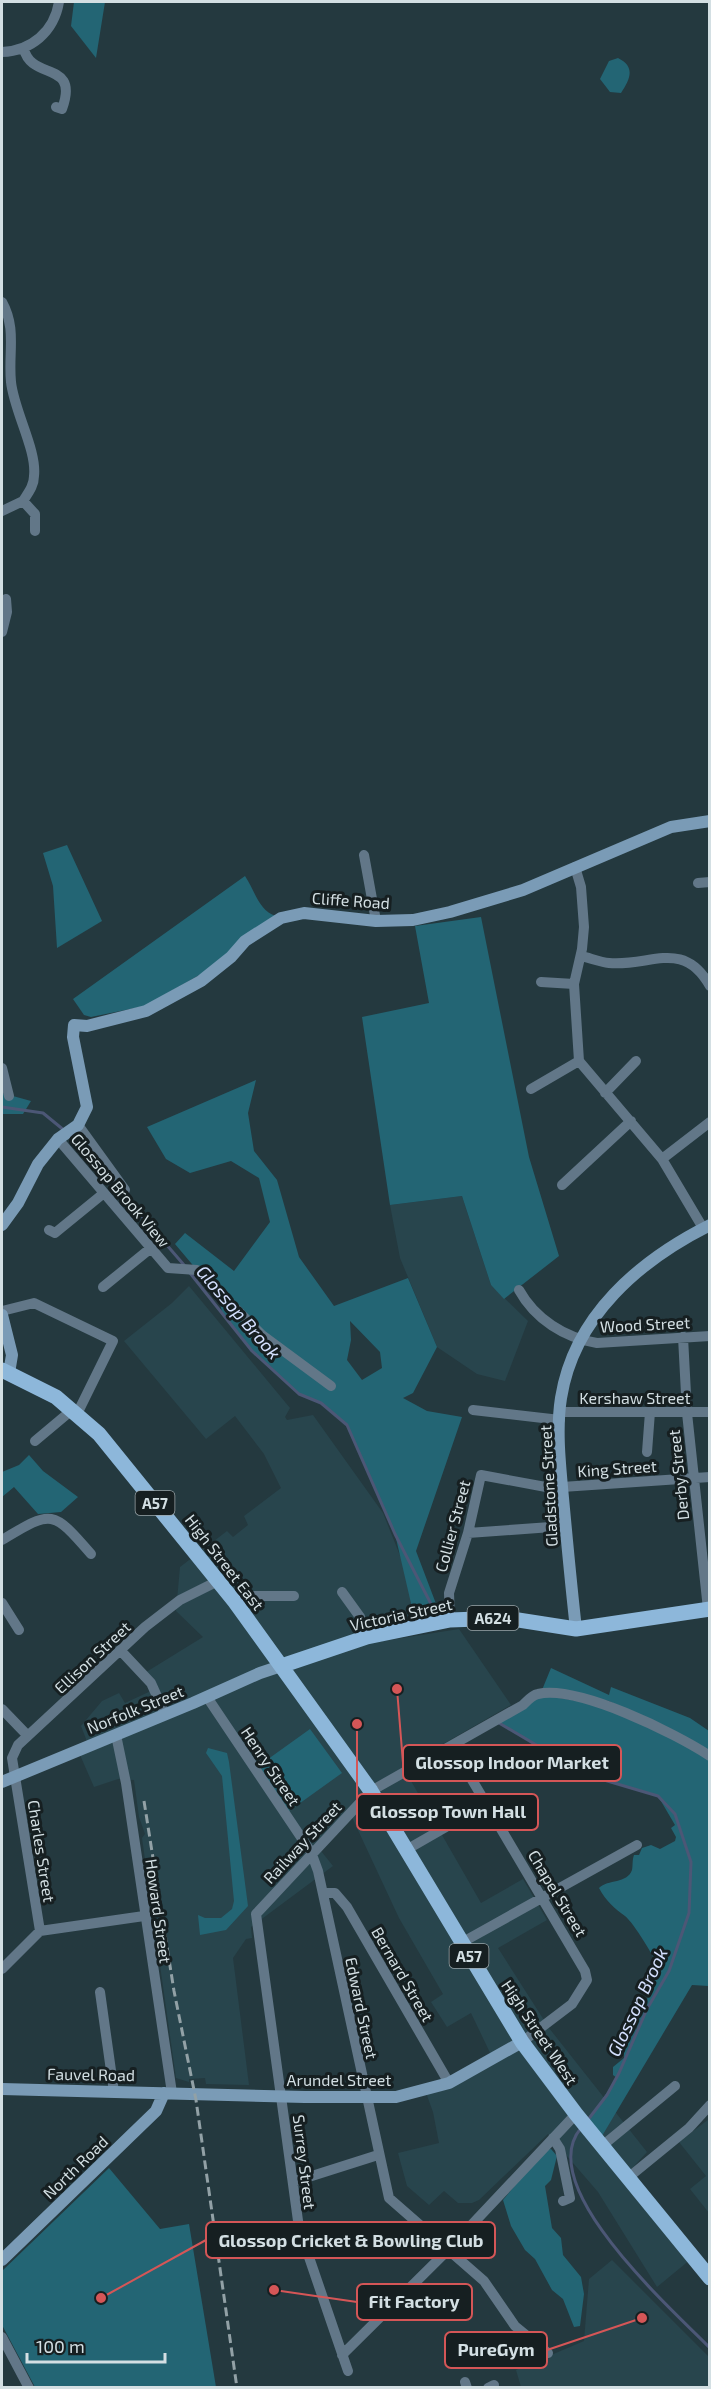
<svg xmlns="http://www.w3.org/2000/svg" width="711" height="2389" viewBox="0 0 711 2389" font-family="'Exo 2',sans-serif">
	<style>
		.built { fill: #28454d }
		.green { fill: #236574; fill-rule: evenodd }
		.lines { fill: none; stroke-linecap: round; stroke-linejoin: round }
		.stream { stroke: #4c5776; stroke-width: 3 }
		.street { stroke: #627788; stroke-width: 10 }
		.secondary { stroke: #7a9bb6; stroke-width: 12 }
		.primary { stroke: #8db7da; stroke-width: 15 }
		.rail { stroke: #92a1a6; stroke-width: 3; stroke-dasharray: 9 4.5; stroke-linecap: butt }
		.labels { text-anchor: middle; dominant-baseline: central; stroke-width: 6; stroke-linejoin: round; paint-order: stroke }
		.shield { fill: #161f21; stroke: #9aa5a9; stroke-width: 1.5 }
		.shield-label { font-size: 15px; font-weight: bold; fill: #d3dfe3 }
		.street-label { font-size: 16px; fill: #d3dfe3; stroke: #161f21 }
		.water-label { font-size: 18px; font-style: italic; fill: #d4e0fe; stroke: #161f21 }
		.leader { fill: none; stroke: #d55657; stroke-width: 2 }
		.callout-dot { fill: #d55657; stroke: #161f21; stroke-width: 2 }
		.callout { fill: #161f21; stroke: #d55657; stroke-width: 2 }
		.callout-label { font-size: 18px; text-anchor: middle; font-weight: bold; fill: #d3dfe3 }
	</style>
	<rect width="100%" height="100%" fill="#24393f"/>
	<!-- built -->
	<path class="built" d="M462 1196 491 1285 528 1321 505 1381 477 1374 437 1347 400 1258 390 1205Z
		M189 1286 290 1408 285 1417 287 1420 313 1415 383 1513 423 1613 373 1626 377 1642 459 1629 511 1705 403 1767 481 1903 523 1879 547 1920 498 1948 549 2028 647 2152 625 2176 691 2259 657 2287 598 2192 548 2134 479 2200 472 2203H458L444 2191 429 2205 407 2186 398 2153 439 2143 433 2112 425 2090 493 2059 471 2013 447 2027 431 2002 443 1994 399 1918 350 1813 317 1846 333 1866 251 1927 252 1938 246 1939 233 1958 249 2085 206 2084 205 2078 189 2079V2082L176 2078 142 1838 145 1834 139 1817 134 1780 118 1779 94 1787 77 1748 88 1744 81 1726 102 1701 119 1693 125 1703 153 1690 143 1674 203 1637 176 1611 180 1567 227 1531 233 1537 248 1525 244 1516 281 1488 264 1454 235 1416 206 1439 124 1341 172 1303Z
		M709 2119V2213L690 2189 706 2176 679 2142Z
		M612 2260 709 2357V2387H521L516 2370 584 2341 589 2279Z"/>
	<!-- green -->
	<path class="green" d="M74 2H105L96 58 71 26Z
		M618 58C636 67 630 79 621 93L610 92 600 79 609 61Z
		M67 845 102 921 57 948 53 886 43 853Z
		M245 876C255 891 259 911 276 916L208 970 145 1006 91 1017 84 1015 73 999Z
		M481 917 529 1157 559 1256 504 1299 491 1285 462 1196 390 1205 362 1017 429 1003 415 926Z
		M256 1080 248 1113 254 1151 277 1180 299 1257 334 1306 408 1278 437 1347 413 1393 403 1398 427 1411 462 1417 416 1551 438 1609 413 1612 395 1534 347 1425 321 1403 299 1394 252 1351 222 1312 218 1295 175 1244 185 1233 234 1271 270 1222 259 1178 231 1161 190 1173 166 1159 147 1127ZM350 1321 380 1352 382 1368 362 1380 347 1360 351 1340Z
		M2 1093 31 1101 23 1114H2Z
		M29 1455 43 1471 78 1497 61 1512 38 1514 14 1487 2 1497V1472L19 1465Z
		M551 1668 609 1695 611 1687 690 1718 709 1731V1752L609 1701 542 1690Z
		M535 1694 609 1706 709 1756V1986L692 1985 602 2136 588 2120 617 2078 613 2075V2067L624 2058V2049L628 2044 629 2036 637 2028 638 2019 647 2002 649 1976 658 1969C657 1960 633 1922 625 1916 615 1909 606 1901 599 1888 608 1879 627 1884 632 1870 633 1866 632 1860 634 1855H639L642 1848 651 1845 660 1849 675 1841 676 1837 671 1828 675 1825 658 1796 587 1775 495 1720Z
		M310 1729 342 1773 289 1811 257 1767Z
		M208 1748 227 1753 229 1762 248 1906 226 1930 200 1935 198 1915 205 1918H221L232 1909 234 1901 222 1776 206 1753Z
		M551 2149 557 2156 551 2180 545 2186 552 2228 561 2238 563 2255 581 2277 584 2294 580 2326 574 2327 563 2299 552 2290 535 2259 525 2250 511 2226 503 2200 543 2151Z
		M109 2168 160 2229 189 2224 216 2387H35L2 2325V2271Z"/>
	<g class="lines">
		<!-- stream -->
		<path class="stream" d="M2 1107 43 1113 65 1131
			M70 1135 112 1181
			M122 1193 184 1265
			M190 1273 252 1351 299 1394 321 1403 347 1425 395 1534 431 1604
			M499 1723 587 1775 658 1796 675 1814 691 1862 689 1913 669 1971 647 2009 619 2073 607 2095 587 2121
			M581 2128C532 2186 673 2310 710 2348"/>
		<!-- street -->
		<path class="street" d="M24 49C31 81 80 60 62 109L56 107
			M2 52C31 51 54 32 59 2
			M2 302C17 329 8 353 11 382 14 411 37 450 34 476 34 486 28 493 23 501L35 514V531
			M2 511 23 501
			M2 632 7 612 6 599
			M364 855 376 921
			M575 867 581 887 584 927 582 949 574 984 579 1061 662 1159 703 1228
			M698 883 710 882
			M581 956C590 958 600 962 609 963 650 967 683 938 710 986
			M541 982 574 984
			M2 1068 9 1096
			M531 1089 579 1061
			M605 1093 636 1061
			M78 1125 125 1190
			M58 1139 168 1268 197 1270 262 1335 331 1386
			M662 1159 710 1122
			M562 1185 631 1121
			M49 1230 55 1233 104 1193
			M103 1287 151 1248
			M519 1290C535 1319 565 1338 597 1343L710 1336
			M2 1311 34 1303 113 1341 77 1414
			M683 1337 687 1413 708 1609
			M473 1410 560 1420
			M560 1412H710
			M35 1441 72 1410
			M647 1452 650 1412
			M562 1487 710 1477
			M468 1533 565 1526
			M2 1540C52 1510 52 1509 91 1554
			M342 1592 360 1617 367 1637
			M235 1602 243 1596H294
			M2 1603 19 1630
			M450 1620 449 1593 468 1533 481 1475 562 1490
			M121 1651 151 1683 165 1714
			M207 1697 311 1852 318 1871 389 2198 484 2281 515 2326 548 2353
			M2 1709 28 1736
			M116 1735 126 1783 172 2093
			M452 1746 585 1971 587 1980 572 2004 522 2042
			M406 1850 486 1804
			M323 1893H335L347 1907 449 2083
			M40 1931 12 1758 18 1745 145 1627 180 1600 218 1581
			M461 1943 637 1845
			M2 1969 40 1931 144 1916
			M100 1992 114 2092
			M553 2138 560 2149 570 2198 563 2201
			M602 2146 675 2086
			M629 2177 689 2128 710 2105
			M293 2182 378 2155
			M2 2337 29 2388
			M342 2355 448 2250 576 2114
			M348 2371 299 2228 256 1914 371 1791 523 1705C527 1701 532 1695 538 1694 578 1685 675 1733 710 1756
			M465 2382 467 2388
			M488 2388 494 2385"/>
		<!-- secondary -->
		<path class="secondary" d="M2 1225 18 1203 38 1164 58 1139 78 1125 87 1107 73 1037 74 1025 87 1026 146 1011 201 981 231 957 245 941 281 918 304 913 376 921 413 920 450 912 523 890 671 827 710 821
			M2 1315 12 1355 9 1373
			M576 1629C571 1585 567 1541 563 1498 560 1465 556 1430 561 1398 574 1316 640 1260 710 1225
			M2 1782 193 1703 260 1673 281 1666
			M2 2089 305 2097H396L449 2083 522 2042
			M2 2260 156 2111 164 2093"/>
		<!-- primary -->
		<path class="primary" d="M2 1370 56 1397 99 1434 235 1602 371 1791 522 2042 576 2114 710 2278
			M281 1666 367 1637 450 1620 506 1618 576 1629 710 1609"/>
		<!-- rail -->
		<path class="rail" d="M144 1801 174 1991 196 2100 237 2388"/>
	</g>
	<g class="labels">
		<!-- shield labels -->
		<g class="shield">
			<rect x="135.5" y="1491" width="39" height="24" rx="4.5"/>
			<rect x="467.5" y="1606" width="51" height="24" rx="4.5"/>
			<rect x="449.5" y="1944" width="39" height="24" rx="4.5"/>
		</g>
		<g class="shield-label">
			<text x="155" y="1503">A57</text>
			<text x="493" y="1618">A624</text>
			<text x="469" y="1956">A57</text>
		</g>
		<!-- street labels -->
		<g class="street-label">
			<text transform="translate(351 900) rotate(4)">Cliffe Road</text>
			<text transform="translate(121 1190) rotate(50)">Glossop Brook View</text>
			<text transform="translate(645 1324) rotate(-3)">Wood Street</text>
			<text x="635" y="1397">Kershaw Street</text>
			<text transform="translate(617 1468) rotate(-4)">King Street</text>
			<text transform="translate(678 1475) rotate(-96)">Derby Street</text>
			<text transform="translate(548 1486) rotate(-93)">Gladstone Street</text>
			<text transform="translate(452 1526) rotate(-75)">Collier Street</text>
			<text transform="translate(225 1562) rotate(52)">High Street East</text>
			<text transform="translate(401 1614) rotate(-12)">Victoria Street</text>
			<text transform="translate(92 1657) rotate(-43)">Ellison Street</text>
			<text transform="translate(135 1709) rotate(-22)">Norfolk Street</text>
			<text transform="translate(271 1766) rotate(56)">Henry Street</text>
			<text transform="translate(302 1842) rotate(-47)">Railway Street</text>
			<text transform="translate(42 1851) rotate(81)">Charles Street</text>
			<text transform="translate(558 1893) rotate(59)">Chapel Street</text>
			<text transform="translate(159 1911) rotate(82)">Howard Street</text>
			<text transform="translate(403 1974) rotate(60)">Bernard Street</text>
			<text transform="translate(362 2008) rotate(78)">Edward Street</text>
			<text transform="translate(540 2032) rotate(56)">High Street West</text>
			<text transform="translate(91 2074) rotate(1)">Fauvel Road</text>
			<text x="339" y="2079">Arundel Street</text>
			<text transform="translate(305 2162) rotate(83)">Surrey Street</text>
			<text transform="translate(75 2167) rotate(-44)">North Road</text>
		</g>
		<!-- water labels -->
		<g class="water-label">
			<text transform="translate(239 1312) rotate(49)">Glossop Brook</text>
			<text transform="translate(637 2002) rotate(-65)">Glossop Brook</text>
		</g>
	</g>
	<!-- callouts -->
	<path class="leader" d="M397 1689L403 1763M357 1724L357 1812M101 2298L206 2240M274 2290L357 2302M642 2318L547 2350"/>
	<g class="callout-dot">
		<circle cx="397" cy="1689" r="6"/>
		<circle cx="357" cy="1724" r="6"/>
		<circle cx="101" cy="2298" r="6"/>
		<circle cx="274" cy="2290" r="6"/>
		<circle cx="642" cy="2318" r="6"/>
	</g>
	<g class="callout">
		<rect x="403" y="1745" width="218" height="36" rx="6"/>
		<rect x="357" y="1794" width="181" height="36" rx="6"/>
		<rect x="206" y="2222" width="289" height="36" rx="6"/>
		<rect x="357" y="2284" width="115" height="36" rx="6"/>
		<rect x="445" y="2332" width="102" height="36" rx="6"/>
	</g>
	<g class="callout-label">
		<text x="512" y="1769">Glossop Indoor Market</text>
		<text x="448" y="1818">Glossop Town Hall</text>
		<text x="351" y="2247">Glossop Cricket &amp; Bowling Club</text>
		<text x="414" y="2308">Fit Factory</text>
		<text x="496" y="2356">PureGym</text>
	</g>
	<!-- border -->
	<rect width="711" height="2389" fill="none" stroke="#d3dfe3" stroke-width="6"/>
	<!-- scale -->
	<path d="M27 2353v9h138v-9" fill="none" stroke="#d3dfe3" stroke-width="3"/>
	<text x="36" y="2353" font-size="18" fill="#d3dfe3" stroke="#161f21" stroke-width="4.5" paint-order="stroke">100 m</text>
</svg>
